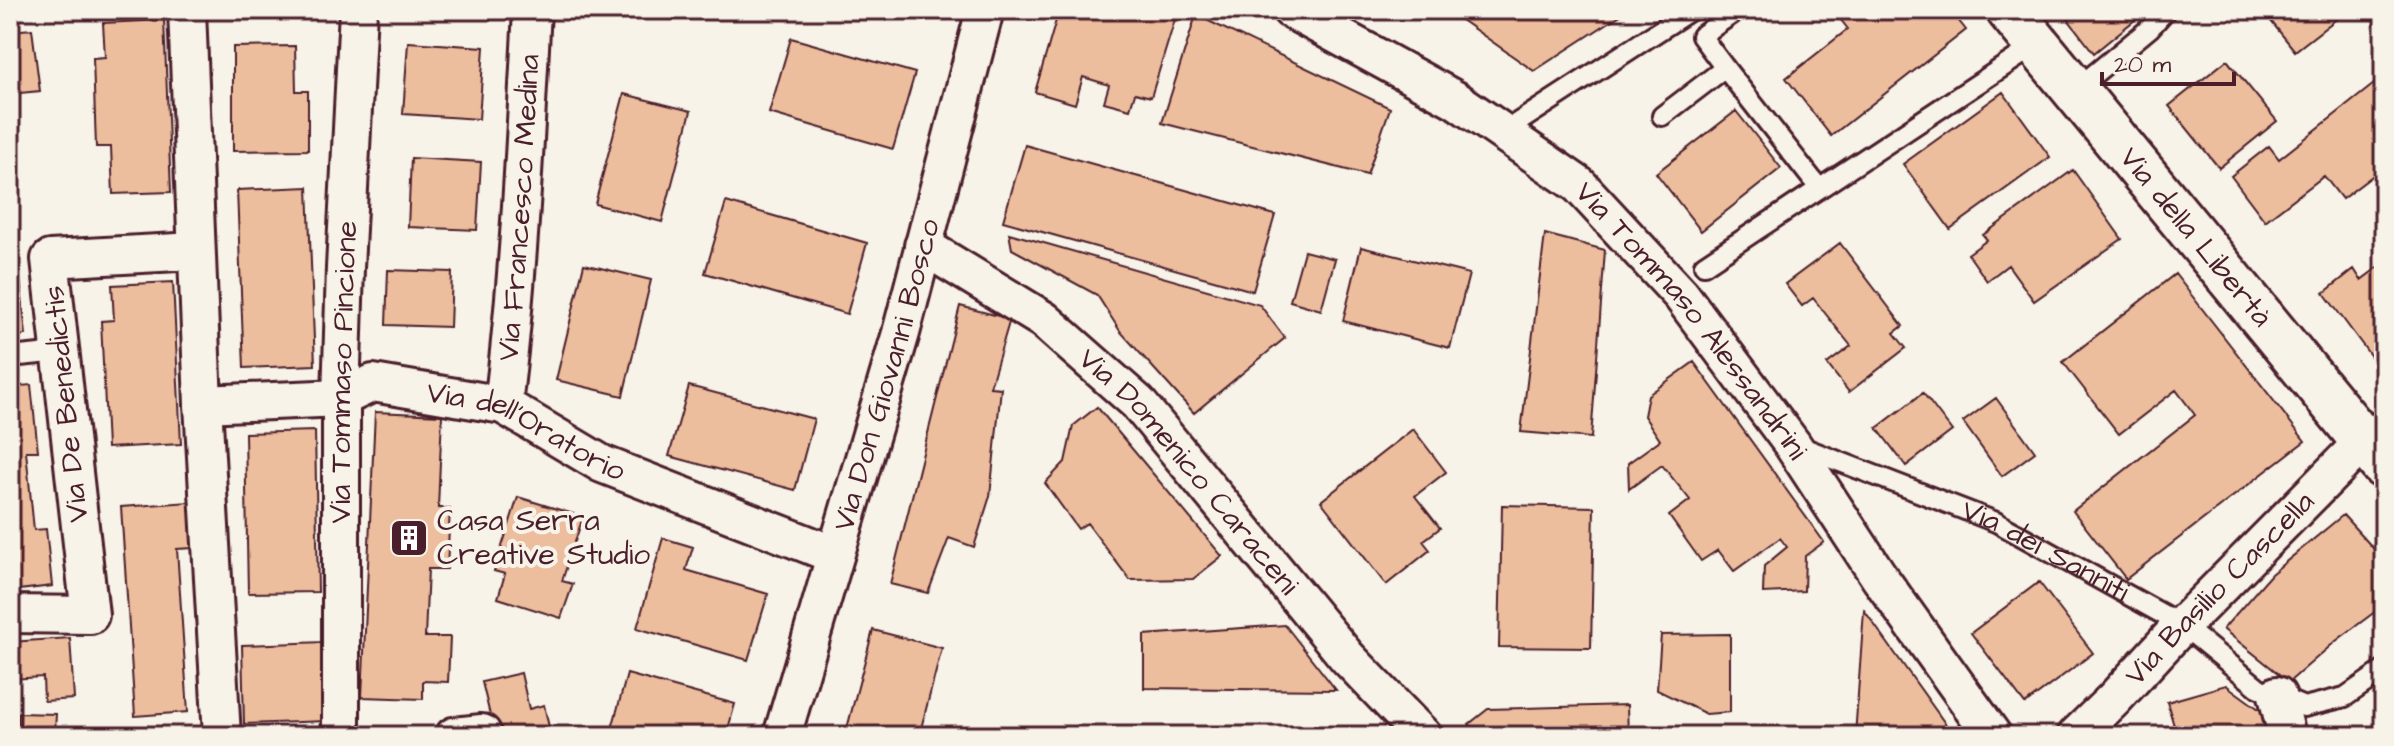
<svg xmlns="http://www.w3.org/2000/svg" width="2394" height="746" viewBox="0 0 2394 746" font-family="'Architects Daughter',sans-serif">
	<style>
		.building { fill: #edbe9d; stroke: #4a1f2b; stroke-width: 2 }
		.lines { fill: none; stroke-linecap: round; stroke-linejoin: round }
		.lane-casing { stroke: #4a1f2b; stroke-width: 24 }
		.street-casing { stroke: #4a1f2b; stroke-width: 42 }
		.secondary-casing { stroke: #4a1f2b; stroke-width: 50 }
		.lane { stroke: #f7f3e8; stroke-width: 18 }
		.street { stroke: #f7f3e8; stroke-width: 36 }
		.secondary { stroke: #f7f3e8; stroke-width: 44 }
		.labels { text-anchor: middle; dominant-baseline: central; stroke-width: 8; stroke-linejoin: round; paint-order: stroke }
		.street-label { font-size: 30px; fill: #4a1f2b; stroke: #f7f3e8 }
		.poi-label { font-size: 30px; fill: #4a1f2b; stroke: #f7f3e8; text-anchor: start }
	</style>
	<rect width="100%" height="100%" fill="#f7f3e8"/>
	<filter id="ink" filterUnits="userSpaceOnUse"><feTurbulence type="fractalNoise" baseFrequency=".0125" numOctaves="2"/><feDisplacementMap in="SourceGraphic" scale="16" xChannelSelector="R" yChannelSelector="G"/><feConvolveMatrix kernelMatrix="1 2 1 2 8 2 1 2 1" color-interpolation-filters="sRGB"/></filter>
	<g filter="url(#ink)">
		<!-- building -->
		<path class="building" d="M1059 10H1166L1177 13 1151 97 1135 93 1130 109 1104 102 1109 85 1083 77 1075 104 1035 92Z
			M1447 10H1628L1534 71Z
			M1833 10H1950L1966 30 1831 136 1786 78 1848 29Z
			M2061 10H2147L2094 53Z
			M2262 10H2348L2295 51Z
			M1196 15 1390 108 1367 175 1162 123Z
			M164 20 171 192 113 194 111 147H96L93 58 105 57 103 23Z
			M32 29 40 91 10 94V31Z
			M791 38 915 73 893 149 769 113Z
			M408 42 484 47 479 119 403 114Z
			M295 46 296 91H308V150L233 151V47Z
			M2227 60 2277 121 2219 168 2169 106Z
			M2384 76V167L2342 199 2324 176 2265 221 2231 176 2269 146 2279 159Z
			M2003 92 2050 157 1950 229 1903 164Z
			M624 94 691 111 662 222 595 204Z
			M1736 111 1781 168 1701 231 1656 173Z
			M1025 145 1275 215 1253 291 1003 221Z
			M411 158 481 162 477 230 408 227Z
			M2073 170 2122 239 2034 301 2008 265 1987 281 1968 254 1987 240 1983 235Z
			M308 187 315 365 244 368 237 190Z
			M726 202 867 243 847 314 705 273Z
			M1009 233 1260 305 1285 338 1194 413 1120 331 1097 295 1012 249Z
			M1545 234 1605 250 1591 438 1521 432Z
			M1840 243 1903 326 1894 333 1906 348 1849 392 1827 364 1851 346 1813 298 1802 306 1785 284Z
			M1361 247 1469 274 1450 348 1343 321Z
			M1304 251 1335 259 1321 310 1290 301Z
			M584 264 651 280 623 396 556 380Z
			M2380 266 2384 272V362L2378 366 2324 293 2354 269 2361 280Z
			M388 270 452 272 450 327 386 325Z
			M2175 274 2305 441 2126 579 2073 511 2195 415 2176 390 2119 434 2063 362Z
			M20 278 26 335 10 337V279Z
			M173 282 181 444 107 448 101 321 114 320 112 285Z
			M960 306 1010 319 990 387 1001 388 990 496 974 547 949 538 928 593 890 584Z
			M1694 362 1824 542 1805 556 1804 591 1763 593 1764 566 1787 547 1780 538 1734 571 1718 550 1701 561 1669 516 1690 500 1662 465 1629 489 1628 463 1660 440 1644 416 1648 395Z
			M31 385 38 451H26L34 530 46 529 52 586 10 591V387Z
			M689 386 814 419 795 490 669 456Z
			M1923 393 1952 431 1906 466 1877 428Z
			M1996 398 2035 452 2002 476 1963 422Z
			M1097 407 1222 556 1193 579 1130 580 1087 523 1078 529 1045 483 1065 462 1073 426Z
			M375 412 442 415 438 508H450L447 569H428L425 637H450L448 682 423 681V699L362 697Z
			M1413 429 1446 472 1415 496 1440 528 1423 541 1430 550 1386 585 1321 501Z
			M315 431 318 592 248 593 245 433Z
			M518 497 583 517 562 581 573 584 561 618 498 598 505 574 494 571Z
			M190 502 193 548 177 549 188 712 135 716 121 507Z
			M1502 505 1594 507 1591 648 1499 647Z
			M2343 515 2384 560V605L2336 641 2289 682 2223 629 2271 574Z
			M663 538 693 547 686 570 768 594 748 660 637 628Z
			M2039 582 2093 653 2025 704 1971 633Z
			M1864 610 1954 736H1855Z
			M1285 625 1336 690 1144 688V635Z
			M873 630 942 648 919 736H845Z
			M1730 634V712L1706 714 1657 690 1661 635Z
			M70 638 74 699 44 701 43 677 10 679V642Z
			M324 642 327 721 244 724 242 645Z
			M521 673 529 709 544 705 551 736H495L482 682Z
			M627 674 735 704 726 736H610Z
			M2226 685 2263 712 2269 736H2177L2167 702Z
			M1627 705 1628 736H1478L1469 724 1488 709Z
			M18 713 56 714 55 731 18 730Z"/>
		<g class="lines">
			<!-- lane casing -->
			<g class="lane-casing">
				<g id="lane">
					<path d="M1725 68 1701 36 1738 10"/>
					<path d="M2075 90 2150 28 2166 10"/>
					<path d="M1662 116 1725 68 1819 188"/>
					<path d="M1503 132 1691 10"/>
					<path d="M1704 265 2036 45"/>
					<path d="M10 357 60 352"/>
					<path id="s1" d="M1799 446 1996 522 2182 625 2259 688 2304 707 2345 697 2384 670"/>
				</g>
			</g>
			<!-- street casing -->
			<g class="street-casing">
				<g id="street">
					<path d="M187 10 203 404 222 736"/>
					<path id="s2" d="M1291 10 1456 100 1579 185 1681 295 1792 444 1880 578 1993 736"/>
					<path id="s3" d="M923 246 1044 320 1138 403 1347 657 1423 736"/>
					<path id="s4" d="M203 404 341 398 373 383 503 405 602 464 835 555"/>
					<path id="s5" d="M503 405C519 274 525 142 532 10"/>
					<path d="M10 614 90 615 50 259 196 251"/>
					<path d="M2277 695 2287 736"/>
					<path id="s6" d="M341 736V398L345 268 358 10"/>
					<path d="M454 736 482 733 483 736"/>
					<path id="s7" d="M782 736 901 333 985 10"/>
					<path id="s8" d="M2076 736 2114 699 2182 625 2364 441 2384 428"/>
				</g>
			</g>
			<!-- secondary casing -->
			<g class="secondary-casing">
				<g id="secondary">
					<path id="s9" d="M2009 10 2384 466"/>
				</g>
			</g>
			<!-- lane -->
			<use href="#lane" class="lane"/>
			<!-- street -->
			<use href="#street" class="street"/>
			<!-- secondary -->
			<use href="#secondary" class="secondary"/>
		</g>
	</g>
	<!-- icons -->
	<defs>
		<g id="building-square" transform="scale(2)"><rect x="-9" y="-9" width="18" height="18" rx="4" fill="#4a1f2b" stroke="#f7f3e8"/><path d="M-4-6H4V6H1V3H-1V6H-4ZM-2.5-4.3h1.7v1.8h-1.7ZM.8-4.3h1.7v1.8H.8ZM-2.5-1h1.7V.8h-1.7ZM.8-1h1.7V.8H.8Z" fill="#fff"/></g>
	</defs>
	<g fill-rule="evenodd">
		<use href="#building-square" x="409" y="538"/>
	</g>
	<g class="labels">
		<!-- street labels -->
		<g class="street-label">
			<text stroke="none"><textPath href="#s5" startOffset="198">Via Francesco Medina</textPath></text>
			<text stroke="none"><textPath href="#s9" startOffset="294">Via della Libertà</textPath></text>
			<text stroke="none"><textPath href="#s2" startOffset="514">Via Tommaso Alessandrini</textPath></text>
			<text stroke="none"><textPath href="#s6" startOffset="364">Via Tommaso Pincione</textPath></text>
			<text stroke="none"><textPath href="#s7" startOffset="376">Via Don Giovanni Bosco</textPath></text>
			<text transform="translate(66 404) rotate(-96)">Via De Benedictis</text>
			<text stroke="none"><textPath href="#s4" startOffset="336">Via dell'Oratorio</textPath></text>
			<text stroke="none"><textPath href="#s3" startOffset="352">Via Domenico Caraceni</textPath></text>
			<text stroke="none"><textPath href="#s1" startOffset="268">Via dei Sanniti</textPath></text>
			<text stroke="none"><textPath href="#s8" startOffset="206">Via Basilio Cascella</textPath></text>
		</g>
		<!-- poi labels -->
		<g class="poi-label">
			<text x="437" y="521">Casa Serra<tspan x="437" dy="34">Creative Studio</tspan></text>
		</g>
	</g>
	<!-- margin -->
	<rect width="2394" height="746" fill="none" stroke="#f7f3e8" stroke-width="40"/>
	<rect x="20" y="20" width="2354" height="706" fill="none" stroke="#4a1f2b" stroke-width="3" filter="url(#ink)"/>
	<!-- scale -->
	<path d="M2102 72v12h132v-12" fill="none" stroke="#4a1f2b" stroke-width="4"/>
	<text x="2114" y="72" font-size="24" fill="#4a1f2b" stroke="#f7f3e8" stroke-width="6" paint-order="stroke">20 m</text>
</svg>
